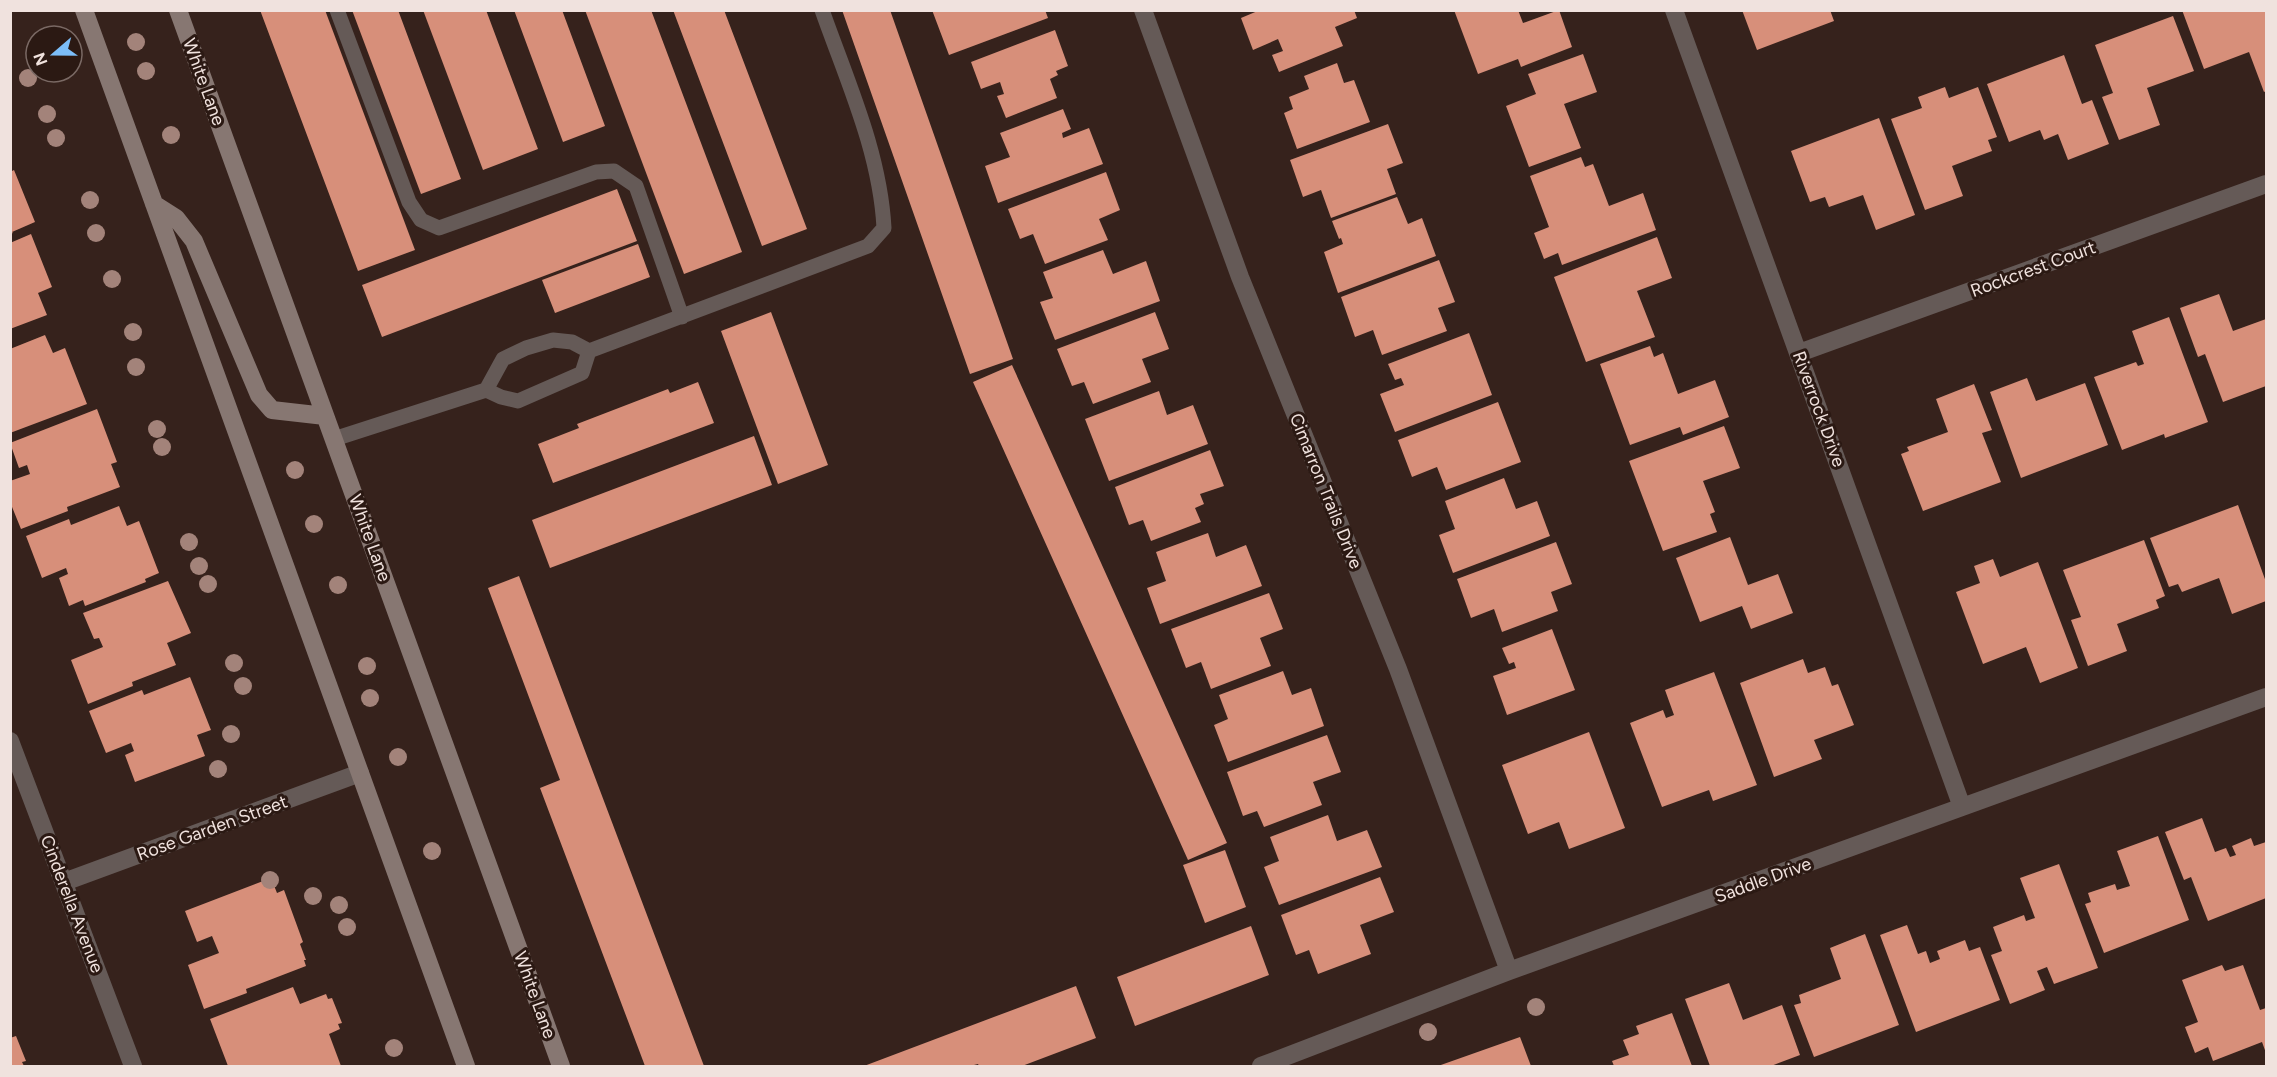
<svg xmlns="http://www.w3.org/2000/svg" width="2277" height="1077" viewBox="0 0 2277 1077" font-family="Figtree,sans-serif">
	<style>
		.building { fill: #d78f7a }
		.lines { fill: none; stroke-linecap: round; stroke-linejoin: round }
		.lane { stroke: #655a57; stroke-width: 15 }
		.street { stroke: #655a57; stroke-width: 18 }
		.secondary { stroke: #877772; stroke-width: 18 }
		.tree { fill: #a3837a }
		.labels { text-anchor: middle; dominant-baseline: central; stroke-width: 6; stroke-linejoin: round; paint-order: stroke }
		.street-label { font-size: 18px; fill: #f0e2de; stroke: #2b1913 }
	</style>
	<rect width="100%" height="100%" fill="#36221c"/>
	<!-- building -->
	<path class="building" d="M260 10H325L415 250 358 271Z
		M352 10H398L461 179 421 194Z
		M423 10H486L538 149 483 170Z
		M514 10H562L605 126 563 142Z
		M585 10H651L742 252 684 274Z
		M673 10H724L807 229 762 246Z
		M842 10H890L1013 359 970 374Z
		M932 10H1045L1048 18 949 55Z
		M1260 10H1354L1357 18 1335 27 1343 46 1279 72 1272 55 1283 51 1278 39 1253 50 1241 18Z
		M1454 10H1518L1523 23 1559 10 1572 47 1521 67 1518 59 1478 74Z
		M1742 10H1830L1834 21 1757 50Z
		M2182 10H2266V91L2264 92 2249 52 2204 69Z
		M2173 16 2194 71 2147 88 2160 125 2119 140 2102 97 2113 93 2095 45Z
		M1055 30 1068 66 1056 71 1058 75 1050 79 1057 98 1006 118 997 96 1004 94 1000 82 981 89 971 62Z
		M1583 54 1597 92 1564 104 1581 148 1529 167 1506 106 1536 94 1528 74Z
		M2064 55 2082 104 2092 100 2109 144 2068 160 2058 134 2044 140 2040 130 2009 142 1987 84Z
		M1337 63 1344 83 1354 80 1370 122 1297 149 1284 113 1293 109 1289 97 1309 89 1304 76Z
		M1945 87 1949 98 1978 87 1997 137 1988 140 1992 151 1952 166 1963 196 1925 210 1891 119 1922 108 1918 97Z
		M1063 109 1071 129 1062 133 1063 138 1089 128 1103 164 998 203 985 166 1010 157 1000 133Z
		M1879 118 1915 215 1876 230 1863 195 1829 207 1825 197 1810 202 1791 151Z
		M1388 124 1403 163 1387 169 1396 194 1331 218 1321 190 1303 197 1290 160Z
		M1581 157 1585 167 1593 164 1609 206 1643 193 1656 230 1562 265 1558 253 1544 259 1534 233 1549 227 1530 176Z
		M14 170 35 222 12 232 13 233 10 234V172Z
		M1106 172 1120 210 1099 219 1108 240 1045 264 1033 234 1020 239 1008 209Z
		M617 189 637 241 382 337 362 285Z
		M1397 197 1408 224 1422 218 1436 256 1338 293 1324 252 1343 244 1341 238 1339 239 1332 221Z
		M31 234 52 287 38 293 47 315 10 329V243Z
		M1657 237 1672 278 1637 291 1655 337 1586 362 1554 277Z
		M638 244 650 277 555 313 542 280Z
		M1103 250 1113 274 1146 261 1160 301 1055 340 1040 302 1053 298 1043 272Z
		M1439 260 1455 302 1438 308 1447 331 1382 355 1373 330 1355 337 1341 297Z
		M2219 294 2233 331 2266 319V386L2223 402 2205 354 2198 357 2180 308Z
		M771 312 828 465 778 484 721 331Z
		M1155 312 1169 349 1142 359 1151 382 1093 404 1084 382 1072 386 1057 349Z
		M2169 317 2208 422 2165 438 2164 434 2122 450 2094 377 2136 362 2138 366 2144 364 2132 331Z
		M1469 333 1492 395 1395 432 1380 394 1404 385 1401 378 1395 380 1388 364Z
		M45 335 53 353 65 348 87 404 10 433V349Z
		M1650 346 1654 357 1663 353 1678 394 1715 380 1729 417 1683 435 1680 427 1630 445 1600 364Z
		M1012 365 1227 843 1188 860 973 382Z
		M2027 378 2036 401 2085 383 2108 445 2021 478 1990 392Z
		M698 382 714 423 553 483 538 444 579 428 577 424 668 389 670 393Z
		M1974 384 1992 430 1982 433 2001 482 1923 511 1901 454 1909 451 1907 447 1948 432 1936 399Z
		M1159 391 1167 415 1193 405 1208 444 1109 481 1085 419Z
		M1498 402 1521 462 1446 490 1437 467 1412 477 1398 440Z
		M97 409 117 462 111 464 120 487 67 507 68 511 21 529 10 502V481L30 474 27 465 19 468 10 443Z
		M1724 426 1740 468 1703 481 1715 512 1710 514 1717 532 1663 551 1629 461Z
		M754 436 772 485 550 568 532 520Z
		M1210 450 1224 486 1200 494 1204 504 1195 508 1201 522 1151 541 1143 520 1129 525 1115 487Z
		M1504 478 1516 509 1537 501 1550 536 1453 573 1439 535 1455 529 1445 501Z
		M2238 505 2266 582V601L2232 614 2219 578 2182 592 2178 584 2169 587 2150 538Z
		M119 506 127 526 139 521 159 573 145 579 146 582 85 606 83 600 69 606 59 578 68 574 66 568 42 578 26 536 69 519 71 525Z
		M1208 533 1216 557 1246 545 1262 586 1160 624 1147 588 1166 581 1156 552Z
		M1730 537 1748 585 1778 574 1793 613 1751 629 1742 606 1700 622 1676 558Z
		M2144 540 2165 596 2156 600 2159 608 2117 624 2127 651 2088 666 2071 620 2081 617 2063 570Z
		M1556 542 1572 584 1551 592 1558 611 1502 632 1494 609 1471 618 1457 579Z
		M1993 559 2000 577 2038 562 2078 668 2040 683 2026 647 1983 664 1956 592 1980 583 1974 566Z
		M519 576 704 1066H645L540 788 560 780 488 588Z
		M168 581 191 633 167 643 176 665 132 682 133 686 88 704 71 660 103 647 99 638 94 639 83 613Z
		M1269 593 1283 629 1260 638 1271 666 1211 689 1201 662 1186 668 1171 629Z
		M1552 629 1575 690 1507 715 1493 676 1516 668 1514 662 1509 664 1502 648Z
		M1803 659 1808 673 1825 667 1832 686 1838 684 1854 725 1814 740 1822 759 1774 777 1740 683Z
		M1283 671 1292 695 1311 688 1324 726 1228 762 1214 725 1228 719 1219 695Z
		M1714 672 1757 785 1713 801 1709 790 1662 807 1630 723 1663 710 1666 718 1674 715 1665 690Z
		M190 677 211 730 197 735 205 756 135 782 125 755 134 751 131 743 106 753 89 711 142 690 144 695Z
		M1589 732 1625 828 1569 849 1559 822 1528 834 1502 765Z
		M1327 735 1341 772 1313 782 1322 805 1264 827 1257 811 1243 816 1227 772Z
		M1328 815 1337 841 1367 830 1382 867 1279 905 1264 867 1279 861 1270 837Z
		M2202 818 2215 852 2226 848 2230 857 2236 855 2232 846 2251 838 2254 846 2266 842V898L2208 921 2191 877 2184 880 2165 832Z
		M2158 836 2189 920 2104 953 2085 904 2091 902 2088 893 2115 884 2117 890 2130 886 2117 851Z
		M1225 850 1246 907 1205 923 1183 865Z
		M2059 864 2098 968 2054 984 2047 967 2037 971 2045 990 2010 1004 1991 955 2002 951 1993 927 2024 915 2026 921 2035 918 2020 878Z
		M1380 877 1394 912 1360 925 1371 954 1318 974 1309 950 1296 955 1281 915Z
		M271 878 277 893 284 890 303 942 300 944 306 960H304L306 966 246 989 247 993 204 1009 188 965 219 953 212 936 197 942 185 911Z
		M1907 925 1918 954 1926 951 1930 963 1940 959 1937 951 1965 940 1969 951 1980 947 2000 1000 1916 1032 1880 935Z
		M1251 926 1269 975 1135 1026 1117 977Z
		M1865 934 1899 1025 1814 1057 1794 1005 1801 1003 1799 995 1841 979 1830 948Z
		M2222 965 2225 971 2243 965 2260 1010 2266 1008V1053L2262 1042 2213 1061 2208 1047 2195 1053 2185 1027 2198 1022 2182 980Z
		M1729 983 1743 1020 1782 1005 1800 1055 1771 1066H1710L1685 999Z
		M1076 986 1096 1038 1022 1066H979L978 1064 970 1066H864Z
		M293 987 300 1004 326 994 328 999 332 998 342 1023 338 1024 340 1029 329 1034 341 1066H228L210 1019Z
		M1672 1013 1692 1066H1614L1612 1061 1629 1055 1623 1040 1639 1034 1636 1026Z
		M16 1036 26 1061 22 1062 24 1066H10V1038Z
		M1520 1037 1531 1066H1438Z"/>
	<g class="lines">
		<!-- lane -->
		<path class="lane" d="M337 10 409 202 421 220 439 228 596 172 614 171 636 186 682 317
			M589 351 868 246 884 228C880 152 847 81 822 10
			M334 439 486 390 503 359 526 348 553 340 572 342 589 351 582 373 518 401 501 397 486 390"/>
		<!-- street -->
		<path class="street" d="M1143 10 1240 277 1398 669 1509 971
			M1674 10 1962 807
			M1799 353 2266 184
			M10 741 133 1066
			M64 882 360 773
			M1261 1066 1509 971 2266 697"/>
		<!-- secondary -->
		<path class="secondary" d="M84 10 466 1066
			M178 10 561 1066
			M154 204 176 218 194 241 259 395 272 410 325 416"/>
	</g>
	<!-- trees -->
	<g class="tree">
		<circle cx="136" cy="42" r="9"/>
		<circle cx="146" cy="71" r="9"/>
		<circle cx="28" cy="78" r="9"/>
		<circle cx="47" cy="114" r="9"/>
		<circle cx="171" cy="135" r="9"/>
		<circle cx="56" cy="138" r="9"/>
		<circle cx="90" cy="200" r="9"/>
		<circle cx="96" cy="233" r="9"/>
		<circle cx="112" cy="279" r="9"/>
		<circle cx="133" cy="332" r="9"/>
		<circle cx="136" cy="367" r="9"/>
		<circle cx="157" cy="429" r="9"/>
		<circle cx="162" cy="447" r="9"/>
		<circle cx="295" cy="470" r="9"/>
		<circle cx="314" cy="524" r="9"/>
		<circle cx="189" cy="542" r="9"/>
		<circle cx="199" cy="566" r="9"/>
		<circle cx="208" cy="584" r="9"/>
		<circle cx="338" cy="585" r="9"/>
		<circle cx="234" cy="663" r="9"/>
		<circle cx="367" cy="666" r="9"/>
		<circle cx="243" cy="686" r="9"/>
		<circle cx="370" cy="698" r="9"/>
		<circle cx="231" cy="734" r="9"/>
		<circle cx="398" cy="757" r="9"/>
		<circle cx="218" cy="769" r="9"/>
		<circle cx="432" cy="851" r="9"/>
		<circle cx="270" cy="880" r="9"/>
		<circle cx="313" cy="896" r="9"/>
		<circle cx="339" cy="905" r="9"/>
		<circle cx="347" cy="927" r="9"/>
		<circle cx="1536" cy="1007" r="9"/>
		<circle cx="1428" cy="1032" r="9"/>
		<circle cx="394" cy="1048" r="9"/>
	</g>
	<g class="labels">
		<!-- street labels -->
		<g class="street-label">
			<text transform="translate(204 82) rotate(70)">White Lane</text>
			<text transform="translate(2033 269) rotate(-20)">Rockcrest Court</text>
			<text transform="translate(1819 409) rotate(70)">Riverrock Drive</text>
			<text transform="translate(1326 491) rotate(68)">Cimarron Trails Drive</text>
			<text transform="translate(370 538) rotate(70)">White Lane</text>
			<text transform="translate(212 828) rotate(-20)">Rose Garden Street</text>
			<text transform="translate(1763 880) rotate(-20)">Saddle Drive</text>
			<text transform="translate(72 904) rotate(69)">Cinderella Avenue</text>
			<text transform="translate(535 995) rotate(70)">White Lane</text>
		</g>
	</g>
	<!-- border -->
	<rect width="2277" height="1077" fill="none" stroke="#f0e2de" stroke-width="24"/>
	<!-- north arrow -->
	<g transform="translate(54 54) rotate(250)"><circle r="28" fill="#2b1913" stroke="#7a6964" stroke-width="1.5"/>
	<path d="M0-4.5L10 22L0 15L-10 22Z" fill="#7cbef9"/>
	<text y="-9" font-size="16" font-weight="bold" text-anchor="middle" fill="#f0e2de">N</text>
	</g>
</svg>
